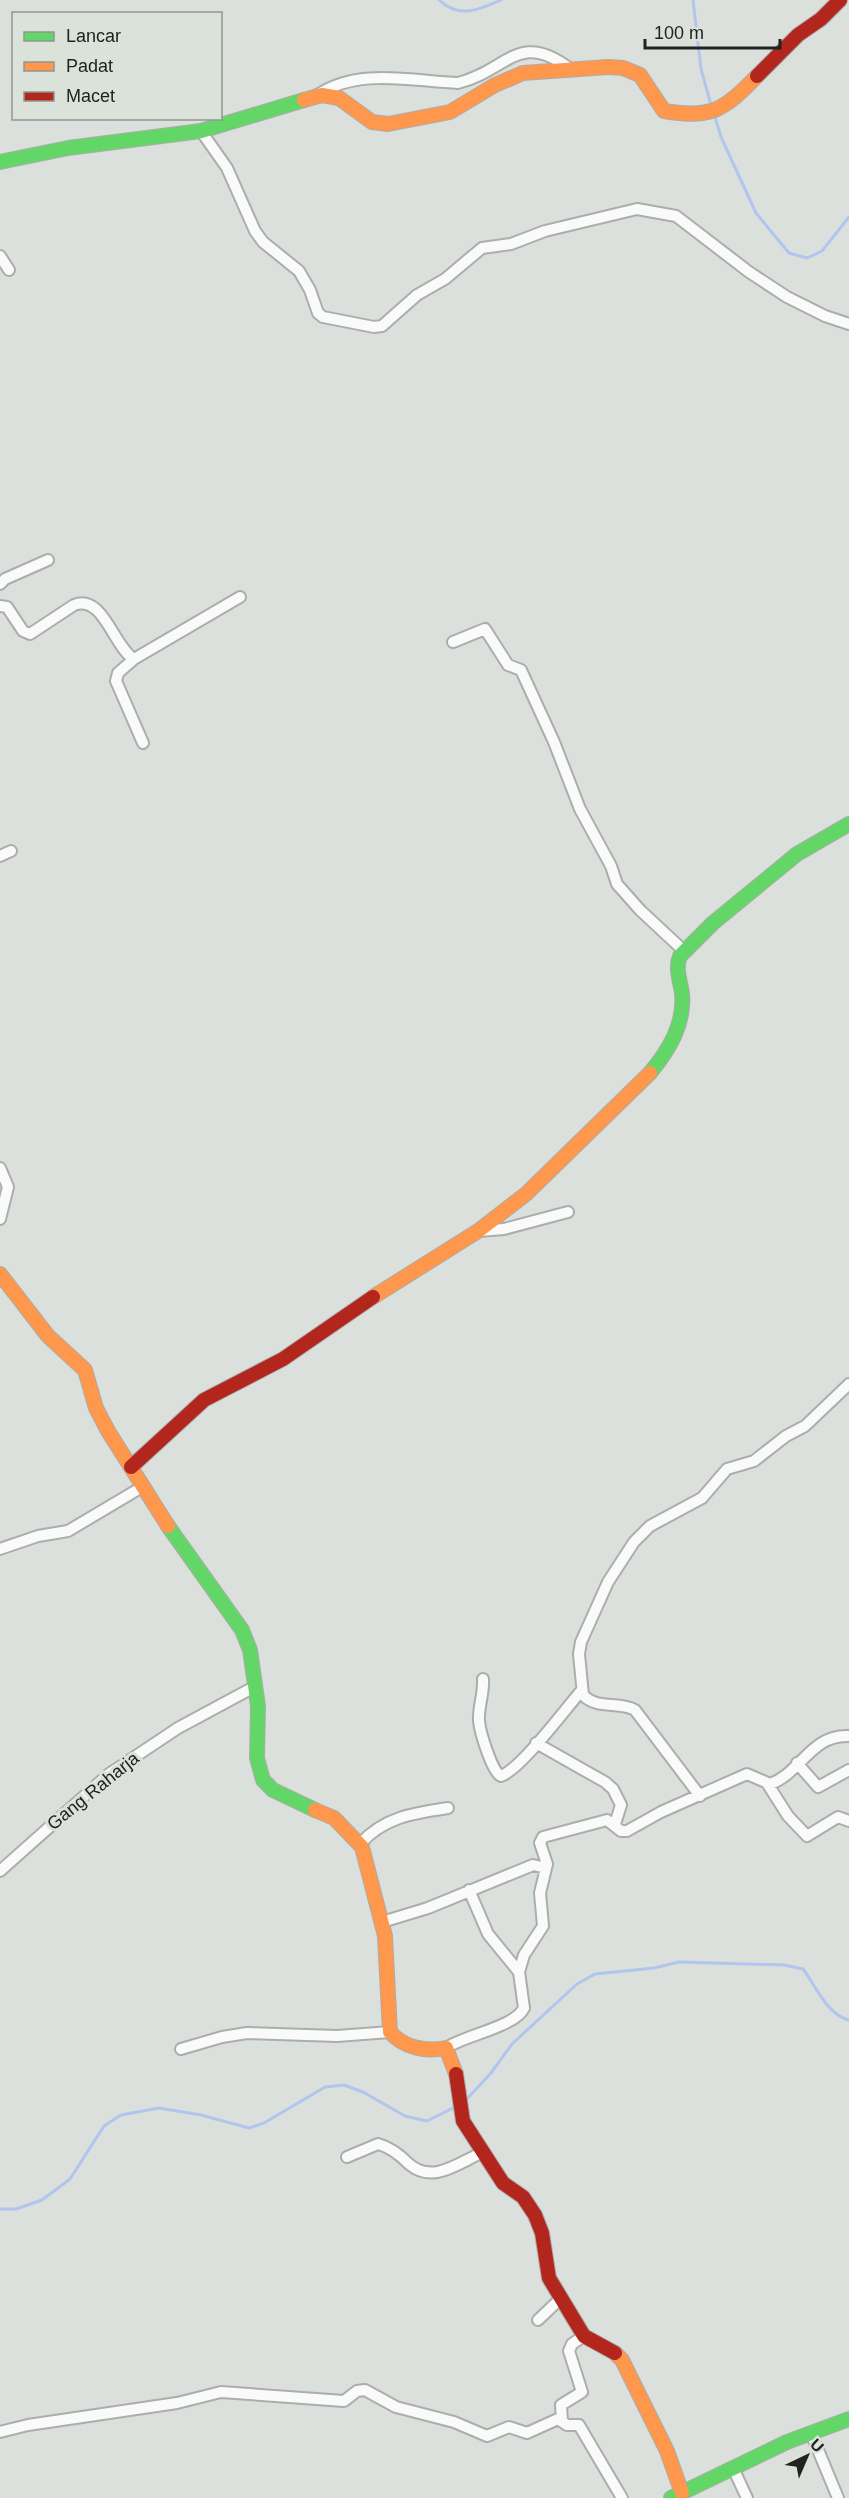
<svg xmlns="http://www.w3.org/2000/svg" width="849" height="2498" viewBox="0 0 849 2498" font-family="Helvetica,sans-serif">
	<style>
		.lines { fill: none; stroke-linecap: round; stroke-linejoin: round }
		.stream { stroke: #b1c5ee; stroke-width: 3 }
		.street-casing { stroke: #abaeaa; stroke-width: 14 }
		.fast-casing { stroke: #abaeaa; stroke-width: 16 }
		.slow-casing { stroke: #abaeaa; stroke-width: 16 }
		.jam-casing { stroke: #abaeaa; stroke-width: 16 }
		.street { stroke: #fafafa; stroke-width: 10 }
		.fast { stroke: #63d668; stroke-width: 14 }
		.slow { stroke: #ff974d; stroke-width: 14 }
		.jam { stroke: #b3261e; stroke-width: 14 }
		.labels { text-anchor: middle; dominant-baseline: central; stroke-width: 6; stroke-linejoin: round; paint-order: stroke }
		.street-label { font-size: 18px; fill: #212320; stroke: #dbe2da }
	</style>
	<rect width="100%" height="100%" fill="#dce0dc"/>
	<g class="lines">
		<!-- stream -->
		<path class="stream" d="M439 0C459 19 479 10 501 0
			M693 0 701 69 711 105
			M714 114 721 137 756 213 789 253 807 258 822 251 849 217
			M465 2101 491 2073 512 2044 577 1984 595 1974 654 1968 679 1962 784 1965 803 1969C816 1986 827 2015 849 2020
			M0 2209H16L42 2200 70 2179 104 2126 121 2115 159 2108 201 2115 249 2128 264 2123 325 2087 344 2085 363 2092 405 2116 427 2121 457 2106"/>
		<!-- street casing -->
		<g class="street-casing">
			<path id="street" d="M316 96C357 67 411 81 458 83 507 71 518 30 569 68
				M201 131 227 168 255 231 263 242 299 271 310 290 318 313 323 317 374 327 382 326 417 295 445 279 482 248 511 244 545 231 637 209 676 216 749 272 787 297 825 316 849 324
				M0 256 9 270
				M0 584 5 579 48 560
				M0 606 7 607 23 631 30 634 74 605C103 593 114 648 134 659L240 597
				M453 642 485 629 508 665 521 670 554 742 580 809 611 866 617 884 640 910 684 951
				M134 659 118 673 116 681 143 743
				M0 856 11 851
				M0 1168 8 1187 0 1219
				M479 1231 504 1229 568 1212
				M0 1549 38 1536 68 1531 142 1487
				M483 1679C484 1694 478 1707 479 1721 480 1732 492 1772 501 1776 521 1769 566 1708 582 1690
				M536 1743 605 1782 613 1789 621 1805 615 1824
				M797 1763 818 1787 849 1770
				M767 1783 788 1816 807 1836 838 1817 849 1821
				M700 1796 635 1710C619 1701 597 1710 583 1695L579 1654 581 1642 608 1582 634 1542 650 1526 702 1498 727 1469 754 1461 786 1436 805 1426 849 1384
				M360 1844C384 1817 414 1813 448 1808
				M0 1871 109 1774 178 1728 256 1686
				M469 1890 488 1934 519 1972
				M382 1922 428 1908 533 1865 546 1868
				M446 2048C465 2035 515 2027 524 2008L519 1972 524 1955 543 1926 540 1893 547 1864 540 1843 543 1837 607 1820 621 1831H627L661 1812 747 1774 770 1784C800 1774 811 1734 849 1736
				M181 2049 222 2037 247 2033 337 2036 390 2032
				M347 2157 378 2144C390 2147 400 2155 409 2164 432 2184 457 2164 481 2153
				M538 2320 560 2299
				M562 2421 561 2405 582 2392 569 2351 572 2344 584 2336
				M0 2432 28 2425 177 2403 221 2392 344 2401 357 2391 365 2390 396 2407 454 2422 487 2436 509 2427 527 2433 558 2419 567 2425H579L622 2498
				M811 2433 838 2498
				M733 2468 747 2498"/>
		</g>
		<!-- fast casing -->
		<g class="fast-casing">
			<path id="fast" d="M0 162 68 148 201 131 304 100
				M650 1073C669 1050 685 1024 682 993 680 980 675 968 680 956L713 923 797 854 849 824
				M168 1526 242 1630 250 1650 258 1706 257 1758 263 1780 273 1790 315 1810
				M671 2498 787 2442 849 2419"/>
		</g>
		<!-- slow casing -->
		<g class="slow-casing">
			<path id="slow" d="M304 100 322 95 339 98 372 122 388 124 450 112 495 85 523 73 608 67 623 68 640 75 664 111C712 119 724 110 757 76
				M0 1274 48 1336 85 1370 96 1408 108 1431 168 1526
				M373 1297 478 1231 526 1194 650 1073
				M315 1810 334 1818 362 1847 385 1936 390 2032C404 2048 426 2052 446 2048L456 2074
				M615 2353 622 2360 667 2451 682 2493"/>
		</g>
		<!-- jam casing -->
		<g class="jam-casing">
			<path id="jam" d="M757 76 798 35 821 19 840 0
				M131 1467 204 1400 283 1359 373 1297
				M456 2074 463 2121 503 2183 523 2197 535 2215 542 2233 549 2278 584 2336 615 2353"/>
		</g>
		<!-- street -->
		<use href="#street" class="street"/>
		<!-- fast -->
		<use href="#fast" class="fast"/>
		<!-- slow -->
		<use href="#slow" class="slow"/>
		<!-- jam -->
		<use href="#jam" class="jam"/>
	</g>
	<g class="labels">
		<!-- street labels -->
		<g class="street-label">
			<text transform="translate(93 1791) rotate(-39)">Gang Raharja</text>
		</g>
	</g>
	<!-- legend -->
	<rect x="12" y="12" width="210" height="108" fill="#dbe2da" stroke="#919690" stroke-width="1.5"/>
	<rect x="24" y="32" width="30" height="9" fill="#63d668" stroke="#919690" stroke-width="1.5"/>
	<text x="66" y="42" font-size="18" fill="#212320">Lancar</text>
	<rect x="24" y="62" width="30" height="9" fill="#ff974d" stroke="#919690" stroke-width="1.5"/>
	<text x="66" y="72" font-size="18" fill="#212320">Padat</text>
	<rect x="24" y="92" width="30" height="9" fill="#b3261e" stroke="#919690" stroke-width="1.5"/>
	<text x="66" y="102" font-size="18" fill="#212320">Macet</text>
	<!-- north arrow -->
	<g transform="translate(807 2456) rotate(44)" stroke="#dbe2da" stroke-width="4.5" paint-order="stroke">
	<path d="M0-4.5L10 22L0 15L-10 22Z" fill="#212320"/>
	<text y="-9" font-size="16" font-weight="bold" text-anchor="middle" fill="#212320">U</text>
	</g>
	<!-- scale -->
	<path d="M645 39v9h135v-9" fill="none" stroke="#212320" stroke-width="3"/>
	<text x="654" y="39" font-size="18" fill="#212320" stroke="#dbe2da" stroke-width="4.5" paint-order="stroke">100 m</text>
</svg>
